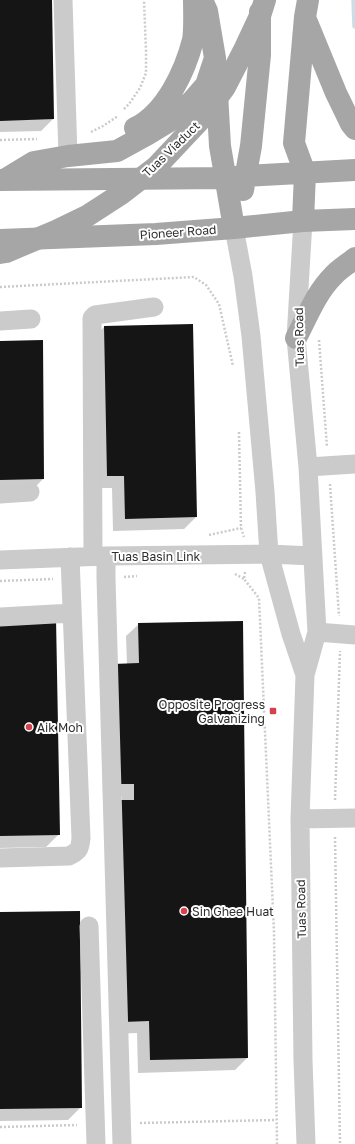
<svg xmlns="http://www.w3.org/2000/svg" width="355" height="1144" viewBox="0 0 355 1144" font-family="'Golos Text',sans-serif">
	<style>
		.shadow { fill: #0003 }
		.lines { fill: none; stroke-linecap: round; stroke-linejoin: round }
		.stream { stroke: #cbdee8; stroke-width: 5.5 }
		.building { fill: #151515 }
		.path { stroke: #cbcbcb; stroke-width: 2.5; stroke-dasharray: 2 2; stroke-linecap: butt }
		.minor { stroke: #cbcbcb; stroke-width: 19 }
		.major { stroke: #a6a6a6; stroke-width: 22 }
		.major-bridge { stroke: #a6a6a6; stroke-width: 22 }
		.poi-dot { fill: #d4424f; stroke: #fff; stroke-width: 1.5 }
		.labels { text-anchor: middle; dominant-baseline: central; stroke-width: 4; stroke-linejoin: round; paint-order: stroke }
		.street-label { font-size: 12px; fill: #2e2e2e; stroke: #fff }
		.poi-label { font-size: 12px; fill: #2e2e2e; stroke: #fff; text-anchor: start }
	</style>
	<rect width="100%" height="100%" fill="#fff"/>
	<!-- shadow -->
	<path class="shadow" d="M0 0H51L53 119 41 131 0 132Z
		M104 327 196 517 184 529 113 531 112 488H95L92 340Z
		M0 342 43 479 31 491 0 492Z
		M0 620 59 834 46 847 0 848Z
		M139 624 247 1058 235 1070 138 1073 137 1033 111 1034 122 796H103L101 677 127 665 126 636Z
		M0 913 81 1107 68 1120 0 1121Z"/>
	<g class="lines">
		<!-- stream -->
		<path class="stream" d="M354 0 355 26"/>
	</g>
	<!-- building -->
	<path class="building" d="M0 0H52L54 119 0 121Z
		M193 324 197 517 125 519 124 476H107L104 326Z
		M43 340 44 479 0 480V341Z
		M56 618 60 835 0 836V619Z
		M243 621 248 1058 150 1060 149 1021 123 1022 120 800H134V784H115L113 664 139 663 138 623Z
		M80 911 82 1108 0 1109V912Z"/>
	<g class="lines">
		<!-- path -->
		<path class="path" d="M124 109 129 104 140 88 146 73V51L144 0
			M91 132 103 126 118 116
			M0 140 37 139
			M0 287 194 277 206 285 219 304 233 366
			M319 340 327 447
			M239 432 241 528 244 537
			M330 484 339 616
			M209 535 241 528
			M245 572 244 579 259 598 274 932 277 1144
			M235 574 244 579
			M124 577 137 576
			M0 581 53 579
			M335 800 340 651
			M335 837 340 1144
			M140 1123 276 1120
			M0 1127 77 1125"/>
		<!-- minor -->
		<path class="minor" d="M63 0 68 156
			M303 221 296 338 308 467 317 632 305 675 300 819 303 1060 306 1144
			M234 228 243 276 251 336 265 492 269 554 291 634 305 675
			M0 321 31 319
			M308 467 355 464
			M0 494 30 492
			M93 556 92 318 95 315 154 307
			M106 556V578L122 1144
			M0 560 106 556 269 554 313 556
			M0 617 72 613
			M317 632 355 635
			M300 819 355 818
			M0 858 69 856C79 851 80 849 81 838L70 557
			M89 926 96 1144"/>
		<!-- major -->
		<path class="major" d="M202 0 207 11 215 58 220 146 234 228
			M306 20 336 93 351 124 355 129
			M135 128C166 113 185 71 193 40 195 29 194 11 194 0
			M6 179 34 162 68 156 117 151 148 134 176 117 193 100 206 85 215 58
			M0 180 226 178 246 176 355 170
			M243 190 251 146 260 55V12
			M303 221 305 173 294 143 305 17 308 0
			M0 240 156 234 234 228 303 221 355 219
			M296 338C307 317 316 293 333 276 339 269 348 264 355 258"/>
		<!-- major-bridge -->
		<path class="major-bridge" d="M0 253 6 252 56 231 87 216 121 194 156 167 204 116 225 87 245 48 260 16 265 0"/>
	</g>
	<!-- markers -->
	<g class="poi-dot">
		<rect x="269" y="707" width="8" height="8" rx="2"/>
		<circle cx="29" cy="727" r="4"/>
		<circle cx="184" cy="911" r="4"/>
	</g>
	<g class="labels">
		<!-- street labels -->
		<g class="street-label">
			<text transform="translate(171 149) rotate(-44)">Tuas Viaduct</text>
			<text transform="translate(178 232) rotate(-4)">Pioneer Road</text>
			<text transform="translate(299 337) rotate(-91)">Tuas Road</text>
			<text x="156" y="556">Tuas Basin Link</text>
			<text transform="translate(301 909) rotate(-91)">Tuas Road</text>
		</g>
		<!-- poi labels -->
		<g class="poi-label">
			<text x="265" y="704" text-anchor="end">Opposite Progress<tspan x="265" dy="14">Galvanizing</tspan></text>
			<text x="37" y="727">Aik Moh</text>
			<text x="192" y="911">Sin Ghee Huat</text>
		</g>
	</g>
</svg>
